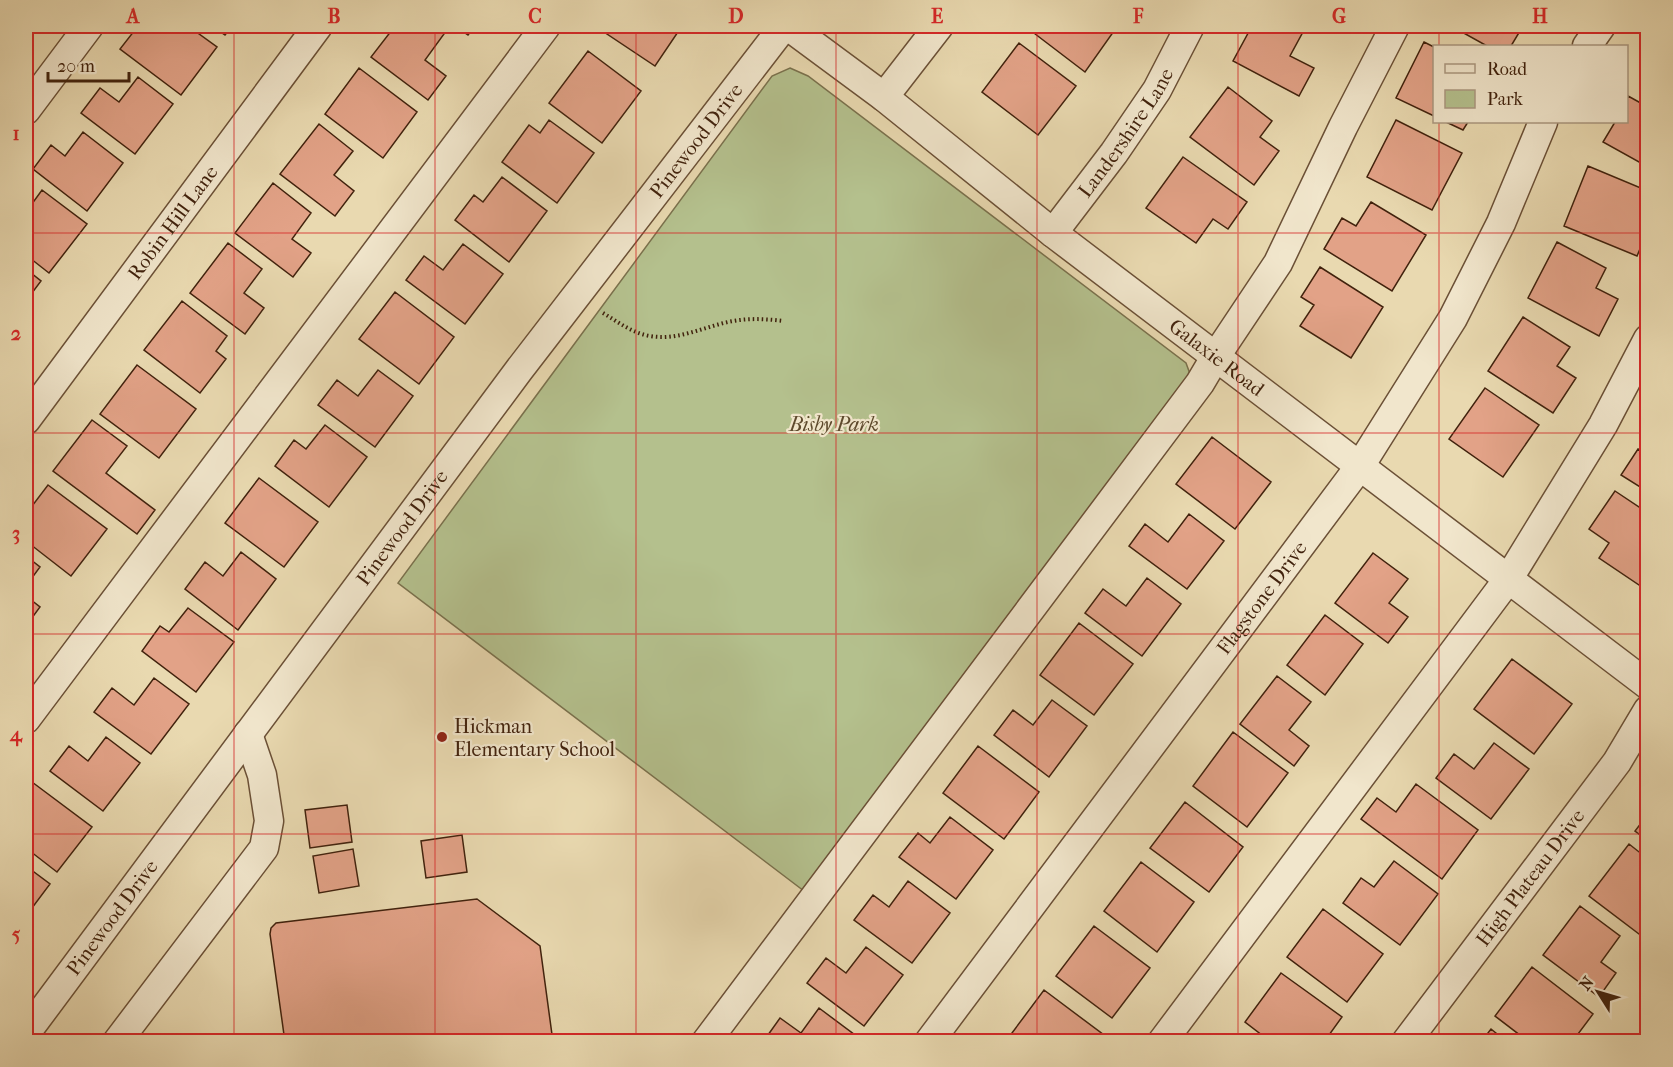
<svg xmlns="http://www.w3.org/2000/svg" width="1673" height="1067" viewBox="0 0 1673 1067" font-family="'IM FELL French Canon',serif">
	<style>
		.green { fill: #b4c08d; stroke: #7a714d; stroke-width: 1.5 }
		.building { fill: #e2a287; stroke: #41220d; stroke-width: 1.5 }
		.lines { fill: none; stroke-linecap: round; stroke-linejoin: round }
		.minor-casing { stroke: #6b5036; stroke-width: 31 }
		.path { stroke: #41220d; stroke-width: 4; stroke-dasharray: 1.5 3; stroke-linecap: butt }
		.minor { stroke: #f1e6cc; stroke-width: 28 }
		.grid { fill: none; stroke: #d62828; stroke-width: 1.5; stroke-opacity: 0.55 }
		.poi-dot { fill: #8f2418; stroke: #f1e6cc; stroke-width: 2 }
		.labels { text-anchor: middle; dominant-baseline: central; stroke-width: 4.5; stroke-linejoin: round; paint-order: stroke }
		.street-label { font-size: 20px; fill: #41220d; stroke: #f1e6cc }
		.park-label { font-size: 20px; font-style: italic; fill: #5e4a2d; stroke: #f1e6cc }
		.poi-label { font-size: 20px; fill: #41220d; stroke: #f1e6cc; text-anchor: start }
		.neatline { fill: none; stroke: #d62828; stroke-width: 2 }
		.grid-label { font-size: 20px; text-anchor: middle; font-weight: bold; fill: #d62828 }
	</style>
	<rect width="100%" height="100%" fill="#e9d9b0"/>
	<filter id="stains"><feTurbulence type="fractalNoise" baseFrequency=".00333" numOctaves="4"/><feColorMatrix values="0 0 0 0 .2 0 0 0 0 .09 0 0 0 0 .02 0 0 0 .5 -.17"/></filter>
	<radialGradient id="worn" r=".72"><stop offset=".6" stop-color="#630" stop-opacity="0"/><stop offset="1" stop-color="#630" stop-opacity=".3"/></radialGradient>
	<!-- green -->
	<path class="green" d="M790 68 808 76 1186 363 1190 374 804 891 398 583 772 76Z"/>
	<!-- building -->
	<path class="building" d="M138 26H188L217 47 181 95 120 49Z
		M212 26H232L225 35Z
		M395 26H433L444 34 425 60 446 76 428 100 371 57Z
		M455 26H475L468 35Z
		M595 26H682L655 66Z
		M1027 26H1106L1114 31 1085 72 1026 27Z
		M1252 26H1296L1304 30 1290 56 1314 68 1299 96 1233 61Z
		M1451 26H1523L1511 46H1487Z
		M1424 42 1434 47V116L1396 98Z
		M1019 43 1076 86 1038 135 982 92Z
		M588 51 641 91 602 143 549 103Z
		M359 68 417 112 383 158 325 114Z
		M138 77 173 104 135 154 81 113 100 88 119 102Z
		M1228 87 1272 121 1260 137 1279 151 1254 185 1190 137Z
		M1628 96 1648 107V167L1603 142 1615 122H1626V100Z
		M549 120 594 153 557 203 502 162 529 125 540 133Z
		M1396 120 1462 153 1432 210 1367 177Z
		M1446 122H1468L1463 130Z
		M319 124 353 151 334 175 354 191 335 216 280 174Z
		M83 132 123 163 87 211 33 169 51 145 65 156Z
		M1183 157 1247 202 1228 229 1213 219 1196 243 1146 208Z
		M1588 166 1648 191V230L1637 256 1564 226Z
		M502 177 547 211 509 262 455 220 474 195 483 202Z
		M273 183 311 213 292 239 311 253 293 277 235 233Z
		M42 190 87 224 49 273 26 255V212Z
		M1371 202 1426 235 1392 291 1324 249 1342 218 1356 226Z
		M1557 242 1606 268 1596 288 1618 299 1599 336 1528 298Z
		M228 243 262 269 244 293 264 308 245 334 190 293Z
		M463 244 503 274 465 324 406 280 424 256 443 270Z
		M1320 267 1383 307 1351 358 1300 326 1314 305 1301 297Z
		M26 269 41 281 26 301Z
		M395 292 454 337 419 384 359 339Z
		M182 301 227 336 216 351 226 359 200 393 144 350Z
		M1523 317 1570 347 1557 366 1576 378 1553 413 1488 371Z
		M137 365 196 409 159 458 100 414Z
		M378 370 413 396 375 447 318 405 337 380 358 396Z
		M1485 388 1539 425 1503 477 1449 439Z
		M92 420 127 446 106 473 155 510 137 534 53 471Z
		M325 425 367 457 329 507 275 466 294 440 306 449Z
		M1212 437 1271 482 1235 529 1176 484Z
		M1638 449 1648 455V492L1621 475Z
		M259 478 318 522 284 567 225 523Z
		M48 485 107 529 71 576 26 541V514Z
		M1615 491 1648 513V585L1645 589 1599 558 1609 543 1589 529Z
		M1189 514 1224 541 1187 589 1129 546 1145 524 1168 542Z
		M241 552 276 579 238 630 185 589 205 562 223 576Z
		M1373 553 1408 579 1389 603 1408 617 1388 643 1335 603Z
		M26 556 40 567 26 586Z
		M1147 578 1181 604 1142 656 1085 613 1103 589 1126 606Z
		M26 596 40 607 26 626Z
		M188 608 234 642 196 692 142 651 160 626 169 632Z
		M1325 615 1363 644 1325 695 1287 665Z
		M1079 623 1133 664 1094 715 1040 675Z
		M1512 659 1572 704 1534 754 1474 709Z
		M1277 676 1311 702 1289 730 1309 746 1294 766 1240 724Z
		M154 678 189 704 151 754 94 712 112 688 134 705Z
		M1052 700 1087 726 1049 777 994 735 1013 710 1033 725Z
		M1233 732 1288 773 1247 827 1193 786Z
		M106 737 140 763 103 811 50 771 69 746 88 761Z
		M1494 743 1529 769 1491 819 1436 778 1454 754 1474 769Z
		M978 746 1039 792 1004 839 943 793Z
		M32 782 92 827 57 872 26 848V791Z
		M1416 784 1478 830 1442 879 1361 819 1377 798 1396 812Z
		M1185 802 1243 847 1209 892 1150 848Z
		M347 805 352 842 310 848 305 810Z
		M1648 814V841L1635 831Z
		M950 817 993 850 956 899 899 857 918 833 930 843Z
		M462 835 467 872 426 878 421 841Z
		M1629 844 1648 859V891L1643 897 1648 900V931L1643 937 1589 896Z
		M353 849 359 886 319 893 313 856Z
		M1394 861 1438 894 1400 945 1343 903 1361 878 1374 887Z
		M1141 862 1194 902 1157 952 1104 911Z
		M26 866 50 884 26 916Z
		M908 881 950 913 912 963 854 920 873 895 889 907Z
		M477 899 540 946 553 1042H285L270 934 271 928 276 923Z
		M1580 906 1620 936 1601 962 1616 973 1599 997 1543 955Z
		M1323 909 1383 954 1347 1002 1287 957Z
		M1094 926 1150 968 1112 1018 1056 976Z
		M866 947 903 975 864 1026 807 983 826 958 846 973Z
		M1532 967 1593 1014 1572 1042H1529L1495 1016Z
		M1281 973 1342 1017 1324 1042H1271L1245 1022Z
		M1044 990 1104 1035 1099 1042H1014L1009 1037Z
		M819 1008 855 1035 850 1042H763L780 1018 801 1033Z
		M1491 1029 1507 1042H1481Z"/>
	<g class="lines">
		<!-- minor casing -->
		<g class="minor-casing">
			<g id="minor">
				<path id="s1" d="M788 26 884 97 1053 233 1648 685"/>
				<path d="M1587 46 1601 26"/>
				<path d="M884 97 939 26"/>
				<path d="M26 110 89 26"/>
				<path id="s2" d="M1053 233 1114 153 1157 90 1190 26"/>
				<path id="s3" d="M26 420 318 26"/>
				<path d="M26 719 546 26"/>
				<path id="s4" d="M26 1033 519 370 784 26"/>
				<path d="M117 1042 264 848 269 821 262 775 248 734"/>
				<path d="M706 1042 1200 383 1216 356 1278 263 1343 127 1395 26"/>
				<path id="s5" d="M929 1042 1360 466 1453 318 1501 223 1543 122"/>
				<path d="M1162 1042 1509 578 1603 425 1648 339"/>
				<path id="s6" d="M1406 1042 1617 762 1648 710"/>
			</g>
		</g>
		<!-- path -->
		<path class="path" d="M603 313C618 322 632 333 650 336 679 341 705 326 733 321 750 318 767 319 784 321"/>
		<!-- minor -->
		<use href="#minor" class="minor"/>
	</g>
	<!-- grid -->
	<path class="grid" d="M234 26V1042M435 26V1042M636 26V1042M836 26V1042M1037 26V1042M1238 26V1042M1439 26V46M1439 122V1042M26 233H1648M26 433H1648M26 634H1648M26 834H1648"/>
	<!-- markers -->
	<circle class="poi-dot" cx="442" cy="737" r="6"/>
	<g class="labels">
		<!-- street labels -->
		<g class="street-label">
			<text stroke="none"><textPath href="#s2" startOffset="124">Landershire Lane</textPath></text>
			<text stroke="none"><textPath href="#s4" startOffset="1116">Pinewood Drive</textPath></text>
			<text stroke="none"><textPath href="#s3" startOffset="246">Robin Hill Lane</textPath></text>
			<text stroke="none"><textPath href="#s1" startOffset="542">Galaxie Road</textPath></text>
			<text stroke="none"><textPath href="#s4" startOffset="630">Pinewood Drive</textPath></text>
			<text stroke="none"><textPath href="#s5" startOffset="555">Flagstone Drive</textPath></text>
			<text stroke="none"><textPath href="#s6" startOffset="206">High Plateau Drive</textPath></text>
			<text stroke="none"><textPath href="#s4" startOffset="144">Pinewood Drive</textPath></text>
		</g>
		<!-- park labels -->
		<g class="park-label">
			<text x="834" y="424">Bisby Park</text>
		</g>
		<!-- poi labels -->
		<g class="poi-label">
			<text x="454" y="726">Hickman<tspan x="454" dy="23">Elementary School</tspan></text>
		</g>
	</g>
	<!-- margin -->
	<rect width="1673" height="1067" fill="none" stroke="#e9d9b0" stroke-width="66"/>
	<!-- legend -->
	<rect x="1433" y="45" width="195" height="78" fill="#f1e6cc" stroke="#ab9880" stroke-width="1.5"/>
	<rect x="1445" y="64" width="30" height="9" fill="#f1e6cc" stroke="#ab9880" stroke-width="1.5"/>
	<text x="1487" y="75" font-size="18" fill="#41220d">Road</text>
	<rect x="1445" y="90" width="30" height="18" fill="#b4c08d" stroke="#ab9880" stroke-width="1.5"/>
	<text x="1487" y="105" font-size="18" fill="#41220d">Park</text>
	<!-- north arrow -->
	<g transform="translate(1598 992) rotate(307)" stroke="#f1e6cc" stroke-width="4.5" paint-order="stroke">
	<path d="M0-4.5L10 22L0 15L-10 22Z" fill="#41220d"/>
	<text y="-9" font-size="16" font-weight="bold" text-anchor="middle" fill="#41220d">N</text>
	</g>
	<!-- scale -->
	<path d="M48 72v9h81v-9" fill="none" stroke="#41220d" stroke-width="3"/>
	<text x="57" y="72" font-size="18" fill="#41220d" stroke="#f1e6cc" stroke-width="4.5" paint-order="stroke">20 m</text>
	<rect x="33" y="33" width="1607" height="1001" class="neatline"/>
	<g class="grid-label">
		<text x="133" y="23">A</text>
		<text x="334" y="23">B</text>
		<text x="535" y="23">C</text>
		<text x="736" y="23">D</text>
		<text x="937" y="23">E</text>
		<text x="1138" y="23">F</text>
		<text x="1339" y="23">G</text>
		<text x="1540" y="23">H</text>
		<text x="16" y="140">1</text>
		<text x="16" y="340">2</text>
		<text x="16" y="540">3</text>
		<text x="16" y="741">4</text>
		<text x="16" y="941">5</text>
	</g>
	<rect width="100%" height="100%" filter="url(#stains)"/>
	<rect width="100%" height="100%" fill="url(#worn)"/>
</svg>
